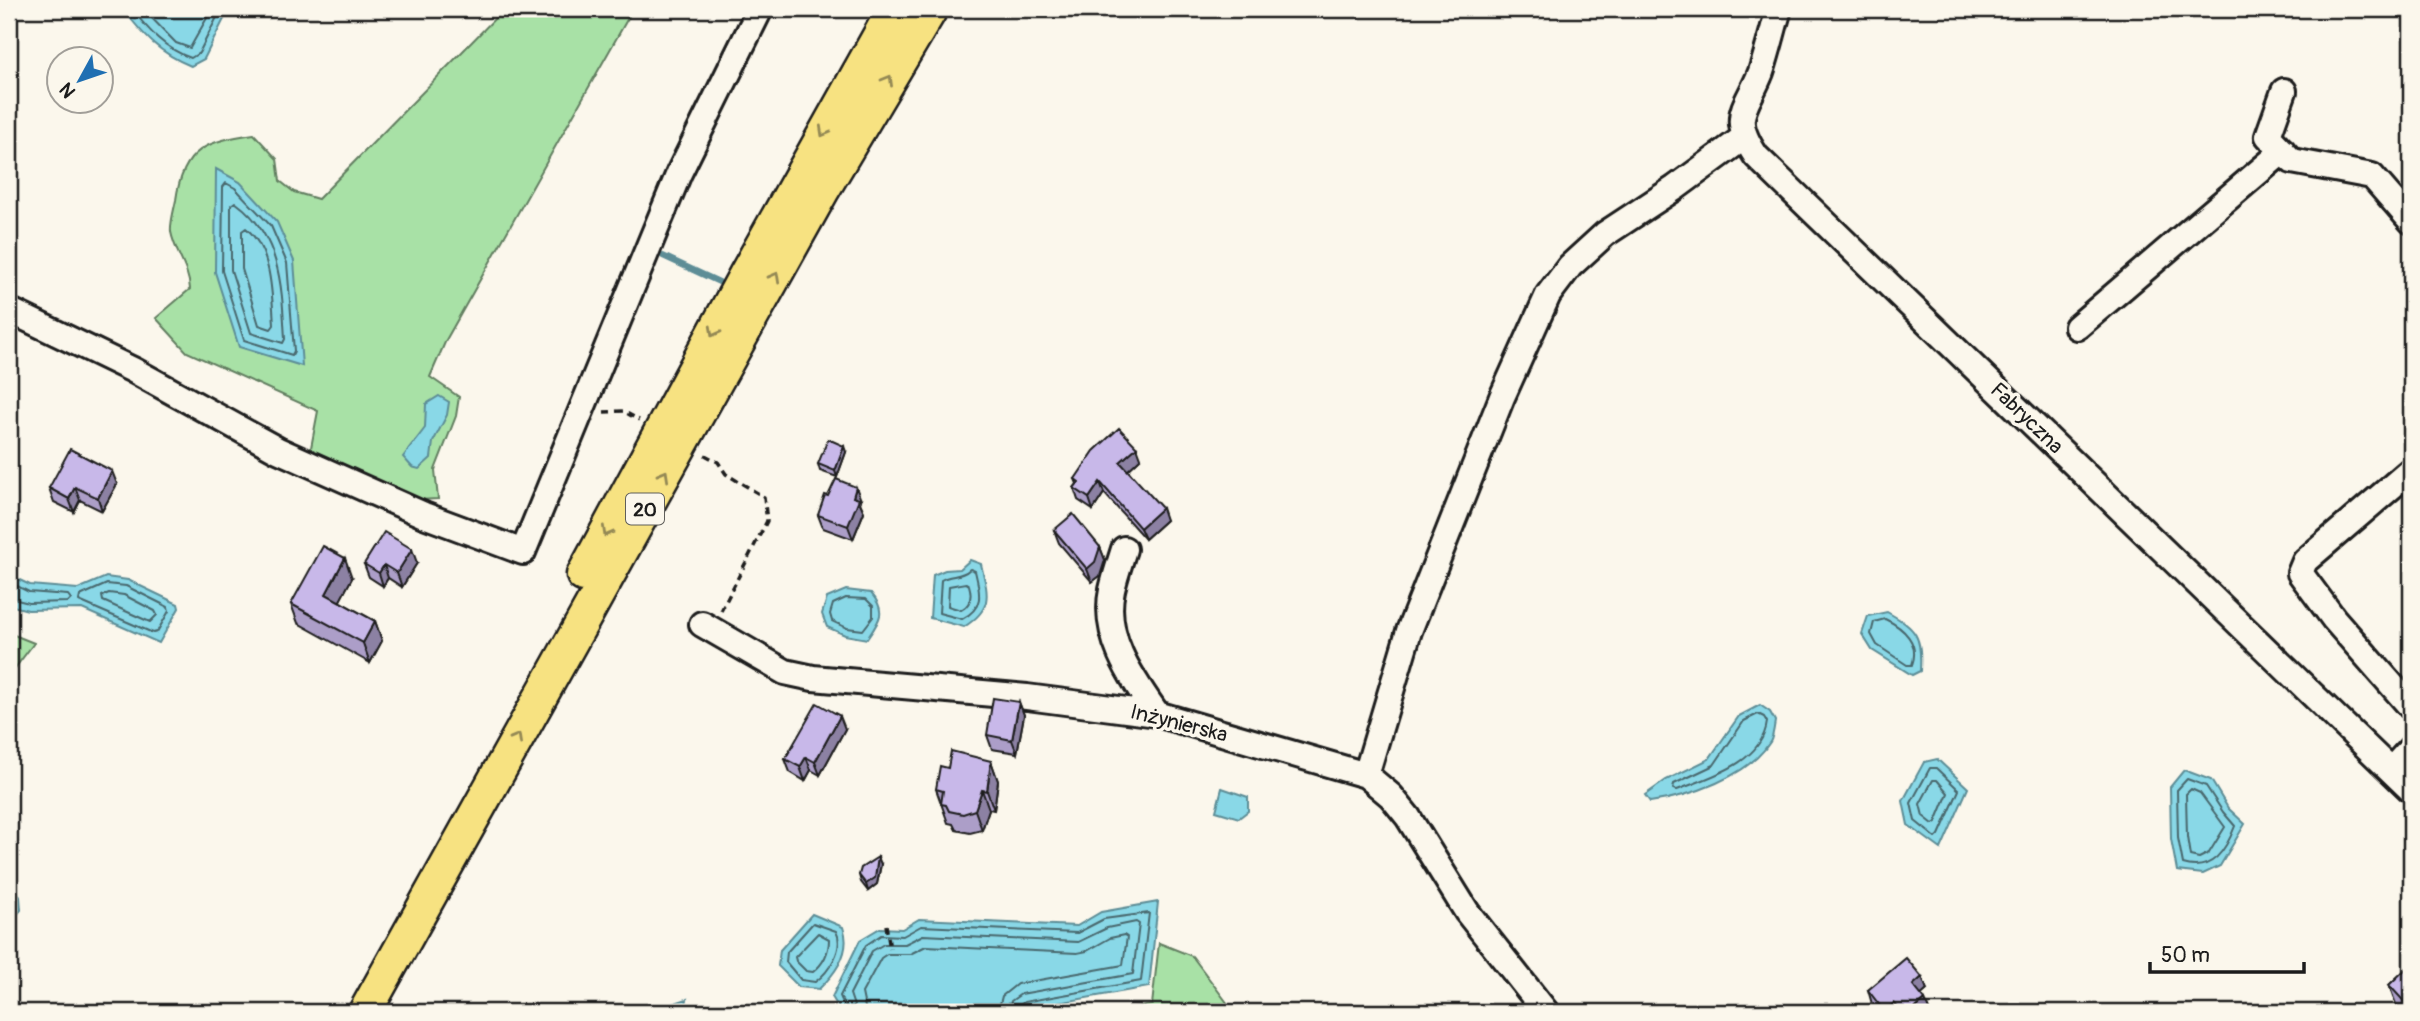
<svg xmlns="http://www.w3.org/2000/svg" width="2420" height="1021" viewBox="0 0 2420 1021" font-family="Pangolin,sans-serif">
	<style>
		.green { fill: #a8e1a6; stroke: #627e61; stroke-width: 2 }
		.water { fill: #89d8e7; stroke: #5d8d96; stroke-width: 2 }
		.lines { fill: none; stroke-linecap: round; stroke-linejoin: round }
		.shore { stroke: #48676d; stroke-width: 2 }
		.stream { stroke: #5d8d96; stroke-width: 6 }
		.minor-casing { stroke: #1c1c1c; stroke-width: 30 }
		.major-casing { stroke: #1c1c1c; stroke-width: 37 }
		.path { stroke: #1c1c1c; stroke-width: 3.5; stroke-dasharray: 7 5; stroke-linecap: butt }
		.minor { stroke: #fbf7ec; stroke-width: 24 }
		.major { stroke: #f7e281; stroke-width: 32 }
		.wall { fill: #ac9ec8; stroke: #1c1c1c; stroke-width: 2 }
		.shaded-wall { fill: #8c81a3; stroke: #1c1c1c; stroke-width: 2 }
		.building { fill: #c8b8e9; stroke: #1c1c1c; stroke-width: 2 }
		.oneway { stroke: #948954 }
		.labels { text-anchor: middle; stroke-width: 7; stroke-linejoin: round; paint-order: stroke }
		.shield { fill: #fbf7ec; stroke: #5f5e5a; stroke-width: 2 }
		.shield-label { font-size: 19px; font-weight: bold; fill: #1c1c1c }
		.street-label { font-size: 21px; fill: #1c1c1c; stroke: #fbf7ec }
	</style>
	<rect width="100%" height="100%" fill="#fbf7ec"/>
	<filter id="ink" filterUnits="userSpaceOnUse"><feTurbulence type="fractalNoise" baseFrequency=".0143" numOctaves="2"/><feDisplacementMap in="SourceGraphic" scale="14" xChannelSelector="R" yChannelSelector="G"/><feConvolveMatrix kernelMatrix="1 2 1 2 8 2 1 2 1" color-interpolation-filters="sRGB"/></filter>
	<g filter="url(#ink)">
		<!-- green -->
		<path class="green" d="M 504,9 L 633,9 L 446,340 L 430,377 L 459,397 L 456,416 L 435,470 L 438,499 L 417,500 L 310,453 L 318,411 L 187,352 L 156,318 L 190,289 C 189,268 175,253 171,232 C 170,223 174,210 176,200 C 183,148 207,141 254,134 L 277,159 L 280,181 L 294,192 L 318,199 Z
			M 9,633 L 34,643 L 9,676 Z
			M 1159,943 L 1192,956 L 1234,1012 L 1106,1012 L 1152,1005 Z"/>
		<!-- water -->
		<path class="water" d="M 123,9 L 229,9 L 204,59 L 191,66 C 159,53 144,36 123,9 Z
			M 216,169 L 240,182 L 277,222 L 294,261 L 302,366 L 239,347 L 215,272 Z
			M 439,396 L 449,402 L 447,415 L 433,442 L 431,458 L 419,469 L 412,467 L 403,457 L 425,428 L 426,404 Z
			M 970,560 L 981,564 C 988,594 994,608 964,627 L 930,618 L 933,575 L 945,570 L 960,569 Z
			M 9,575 L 30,585 L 78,589 L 106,577 L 128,580 L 178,604 L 179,608 L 159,643 L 82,609 L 28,610 L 9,605 Z
			M 846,590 L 871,593 C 887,612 880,620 867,639 L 845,635 L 827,627 L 822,614 L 827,598 Z
			M 1887,612 C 1917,629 1922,636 1920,671 L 1912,675 L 1872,650 L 1862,634 L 1868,616 Z
			M 1760,705 L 1770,712 L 1775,721 C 1774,728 1773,737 1770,742 C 1748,777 1688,797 1650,802 L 1645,795 L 1666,780 L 1709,759 L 1739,716 Z
			M 1937,759 L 1968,788 L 1941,849 L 1908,825 L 1903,801 L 1924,762 Z
			M 2184,770 L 2211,780 L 2228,808 L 2245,824 L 2220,866 L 2203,874 L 2177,871 L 2171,839 L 2170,787 Z
			M 1222,788 L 1248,797 L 1248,811 L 1239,818 L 1216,811 Z
			M 9,883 L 14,885 L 20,897 L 21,910 L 9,924 Z
			M 1158,902 L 1149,987 L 1006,1012 L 846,1012 L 840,1010 L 832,997 L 860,940 L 880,928 L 902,929 L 919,919 L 1077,926 L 1101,912 Z
			M 812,914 L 843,927 C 852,951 836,973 819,989 L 799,987 L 778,966 L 780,950 Z
			M 687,999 L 685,1012 L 648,1012 Z"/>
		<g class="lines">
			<!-- shore -->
			<path class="shore" d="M 132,9 C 148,30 165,49 191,58 L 199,53 L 221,9
				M 143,9 L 176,43 L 190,48 L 212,9
				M 226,183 L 235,188 L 271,226 L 287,263 L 294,351 L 292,355 L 244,340 L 222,271 L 223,187 Z
				M 235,202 C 281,235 282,288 285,339 L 283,343 L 251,333 L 231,270 L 231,205 Z
				M 246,228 C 272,250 272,294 274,325 L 271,329 L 259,325 L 242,269 L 242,231 Z
				M 970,569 L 975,571 C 980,592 985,607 962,619 L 939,613 L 941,580 C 951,574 961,578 970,569 Z
				M 9,582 L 29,592 L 68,595 L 71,599 L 68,602 L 29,603 L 9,598
				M 966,583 L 969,585 C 972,595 971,605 961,610 L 948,606 L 949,586 Z
				M 107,584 L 126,586 L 168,607 L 169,611 L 157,632 L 153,633 L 79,601 L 80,596 Z
				M 109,593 L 124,595 L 155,611 L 157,615 L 150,622 L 103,601 L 102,596 Z
				M 846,598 L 866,599 L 873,606 L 873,617 L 863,630 L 847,628 L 832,621 L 830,614 L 833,604 Z
				M 1885,619 C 1904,628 1920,643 1912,665 L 1907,665 L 1877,645 L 1871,634 L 1874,622 Z
				M 1758,714 L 1764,717 L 1767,722 C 1762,763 1710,777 1677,790 L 1673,789 L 1674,784 L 1714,765 L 1744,721 Z
				M 1930,768 L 1936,768 L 1959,790 L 1939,835 L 1936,838 L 1915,821 L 1911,803 Z
				M 2187,779 L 2206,786 L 2223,812 L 2235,826 C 2226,850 2212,873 2183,864 L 2178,838 L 2177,790 Z
				M 1933,780 L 1937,780 L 1948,793 L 1936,822 L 1933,824 L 1923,816 L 1920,804 Z
				M 2191,789 L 2200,793 L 2225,827 L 2209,853 L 2199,858 L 2190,856 L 2187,837 L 2186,794 Z
				M 813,923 L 836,931 C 845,948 829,972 815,982 L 801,980 L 786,962 L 787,952 Z
				M 818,933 L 829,939 C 829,952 823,964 813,972 L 806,971 L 796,961 L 795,957 Z
				M 847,1012 L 840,996 L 866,945 L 881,935 L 903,936 L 921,926 L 1077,933 L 1104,919 L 1149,913 L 1141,981 L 1024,1002 L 1019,1006 L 1018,1012
				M 856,1012 L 850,994 L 872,951 L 884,944 L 905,944 L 923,935 L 1078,942 L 1107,928 L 1136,922 L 1139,924 L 1133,974 L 1021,994 L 1011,1001 L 1009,1012
				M 866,1012 L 862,993 L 881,958 L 887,954 L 910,954 L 926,946 L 1077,953 L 1087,951 L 1110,938 L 1124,935 L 1127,937 L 1123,965 L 1017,984 L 1002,996 L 998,1012"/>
			<!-- stream -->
			<path class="stream" d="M 663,256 L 719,282"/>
			<defs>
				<path id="minor" d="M 1779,9 C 1773,29 1768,51 1761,72 C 1746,110 1729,115 1756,156 L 2411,790
					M 2284,91 L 2268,136 L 2292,161 L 2372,176 L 2411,221
					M 9,310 L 133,370 L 278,450 L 424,515 L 523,552 L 679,173 L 760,9
					M 2077,327 L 2283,151
					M 2411,470 L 2305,561 L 2300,573 L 2334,619 L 2411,707
					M 1124,549 C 1120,562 1115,576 1112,590 C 1102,637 1132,678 1157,714
					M 702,624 L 785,672 L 813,678 L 1027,697 L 1157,714 L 1366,775 L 1391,796 L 1408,817 L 1467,912 L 1546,1012
					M 2391,770 L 2411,748
					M 1366,775 L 1409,631 L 1502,397 L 1548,295 L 1570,266 L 1605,234 L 1675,188 L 1743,138"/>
				<path id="major" d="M 583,575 L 745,275 L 894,9
					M 365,1012 L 823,190 L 931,9"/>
			</defs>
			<!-- minor casing -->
			<use href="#minor" class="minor-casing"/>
			<!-- major casing -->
			<use href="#major" class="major-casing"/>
			<!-- path -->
			<path class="path" d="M 604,412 L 623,411 L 639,420
				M 705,455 L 718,462 L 726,474 L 764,497 L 767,521 L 721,611
				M 886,925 L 890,949
				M 964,1009 L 968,1012"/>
			<!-- minor -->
			<use href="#minor" class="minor"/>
			<!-- major -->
			<use href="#major" class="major"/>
		</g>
		<!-- wall -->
		<path class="wall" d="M 846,452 L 837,477 L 820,471 L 818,464 Z
			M 1141,458 L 1128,470 L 1166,520 L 1145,539 L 1104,493 L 1093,510 L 1078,500 L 1074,488 L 1077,484 L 1075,479 Z
			M 117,484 L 102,511 L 80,500 L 74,512 L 54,502 L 49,488 Z
			M 861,500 L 860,503 L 864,512 L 853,539 L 823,528 L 818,515 Z
			M 1054,530 L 1100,547 L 1105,560 L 1100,576 L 1092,582 L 1059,543 Z
			M 417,563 L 402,587 L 388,578 L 383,586 L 369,577 L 364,564 Z
			M 352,578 L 339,602 L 375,621 L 382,641 L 370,663 L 298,623 L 291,604 Z
			M 1019,702 L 1024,715 L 1017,753 L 992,749 L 987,735 Z
			M 845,729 L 820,775 L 811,770 L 805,781 L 790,772 L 785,759 Z
			M 991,761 L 998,781 L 994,810 L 989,809 L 982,830 L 970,833 L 956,830 L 953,824 L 948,823 L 936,789 L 948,768 Z
			M 881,864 L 877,884 L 868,891 L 861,882 L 859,875 Z
			M 2411,964 L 2411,1012 L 2400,1012 L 2398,1010 L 2389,985 Z
			M 1922,977 L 1927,990 L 1921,995 L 1930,1012 L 1880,1012 L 1872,1004 L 1868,990 Z"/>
		<!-- shaded-wall -->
		<path class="shaded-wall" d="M 844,446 L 846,452 L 837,477 L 835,471 Z
			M 1137,447 L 1141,458 L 1125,473 L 1120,462 Z
			M 112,471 L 117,484 L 102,511 L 98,498 Z
			M 1100,482 L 1104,493 L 1093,510 L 1089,498 Z
			M 75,487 L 80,500 L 74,512 L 69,499 Z
			M 856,487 L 861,500 L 860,503 L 864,512 L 853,539 L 848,526 L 853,497 Z
			M 1162,508 L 1166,520 L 1145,539 L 1140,528 Z
			M 1100,547 L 1105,560 L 1100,576 L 1092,582 L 1087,569 Z
			M 412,549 L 417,563 L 402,587 L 397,573 Z
			M 345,558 L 352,578 L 333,614 L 326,594 Z
			M 384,565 L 388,578 L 383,586 L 379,573 Z
			M 375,621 L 382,641 L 370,663 L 363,643 Z
			M 1019,702 L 1024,715 L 1017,753 L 1012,740 Z
			M 840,716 L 845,729 L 820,775 L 815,762 Z
			M 806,757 L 811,770 L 805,781 L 800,767 Z
			M 991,761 L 998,781 L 994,810 L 987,791 Z
			M 982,790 L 989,809 L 982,830 L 975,810 Z
			M 878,857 L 881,864 L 877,884 L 868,891 L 866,884 Z
			M 1922,977 L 1927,990 L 1918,998 L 1913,985 Z
			M 1925,1000 L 1930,1012 L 1911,1012 Z
			M 1894,1003 L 1897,1012 L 1885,1012 L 1884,1011 Z"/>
		<!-- building -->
		<path class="building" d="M 1119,428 L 1137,447 L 1120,462 L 1162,508 L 1140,528 L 1100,482 L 1089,498 L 1074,488 L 1079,482 L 1075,479 L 1094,451 Z
			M 828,439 L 844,446 L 835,471 L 818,464 Z
			M 70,449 L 112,471 L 98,498 L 75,487 L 69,499 L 49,488 Z
			M 836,479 L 856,487 L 853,497 L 859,499 L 848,526 L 818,515 L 825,495 L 828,496 Z
			M 1073,514 L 1100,547 L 1095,562 L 1087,569 L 1054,530 Z
			M 384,532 L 412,549 L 397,573 L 384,565 L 379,573 L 364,564 Z
			M 323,546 L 345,558 L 326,594 L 375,621 L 363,643 L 291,604 Z
			M 993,698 L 1019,702 L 1012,740 L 987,735 Z
			M 817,703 L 840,716 L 815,762 L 806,757 L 800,767 L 785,759 Z
			M 951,751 L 991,761 L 987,791 L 982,790 L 975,810 L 963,814 L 949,811 L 946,805 L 941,804 L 943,791 L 936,789 L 940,766 L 948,768 Z
			M 878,857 L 875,878 L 866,884 L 859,875 L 861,868 Z
			M 1906,958 L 1922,977 L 1913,985 L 1925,1000 L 1911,1012 L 1902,1012 L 1894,1003 L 1884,1011 L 1868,990 Z
			M 2411,964 L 2411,1009 L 2389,985 Z"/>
		<!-- one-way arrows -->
		<defs><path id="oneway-chevron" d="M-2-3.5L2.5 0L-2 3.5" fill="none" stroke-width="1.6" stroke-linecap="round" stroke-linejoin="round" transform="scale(1.75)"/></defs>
		<g class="oneway">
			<use href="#oneway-chevron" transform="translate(888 80) rotate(-60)"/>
			<use href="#oneway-chevron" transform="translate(824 132) rotate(119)"/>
			<use href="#oneway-chevron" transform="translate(775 277) rotate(-61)"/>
			<use href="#oneway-chevron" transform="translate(714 332) rotate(118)"/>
			<use href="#oneway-chevron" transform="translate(664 475) rotate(-61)"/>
			<use href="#oneway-chevron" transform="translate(607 532) rotate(119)"/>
			<use href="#oneway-chevron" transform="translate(517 738) rotate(-61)"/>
		</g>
	</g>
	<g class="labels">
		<!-- shield labels -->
		<rect class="shield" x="626" y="493.5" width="38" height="31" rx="5"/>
		<g class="shield-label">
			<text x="645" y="516">20</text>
		</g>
		<!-- street labels -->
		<g class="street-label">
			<text transform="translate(2027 418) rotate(44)" y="7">Fabryczna</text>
			<text transform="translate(1179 723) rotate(14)" y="7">Inżynierska</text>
		</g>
	</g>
	<!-- margin -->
	<rect width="2420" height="1021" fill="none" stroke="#fbf7ec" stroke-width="35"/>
	<rect x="18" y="18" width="2385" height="986" fill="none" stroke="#1c1c1c" stroke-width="2.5" filter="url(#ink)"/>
	<!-- north arrow -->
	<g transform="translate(80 80) rotate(230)"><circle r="33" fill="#fbf7ec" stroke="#a29f99" stroke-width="2"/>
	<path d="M0-5L12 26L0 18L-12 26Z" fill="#1f6fb2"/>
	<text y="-10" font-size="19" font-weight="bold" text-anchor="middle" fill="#1c1c1c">N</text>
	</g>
	<!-- scale -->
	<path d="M2150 962v10h154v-10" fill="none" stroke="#1c1c1c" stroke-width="3.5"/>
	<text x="2161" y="962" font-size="21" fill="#1c1c1c" stroke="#fbf7ec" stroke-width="5" paint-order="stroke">50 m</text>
</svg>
